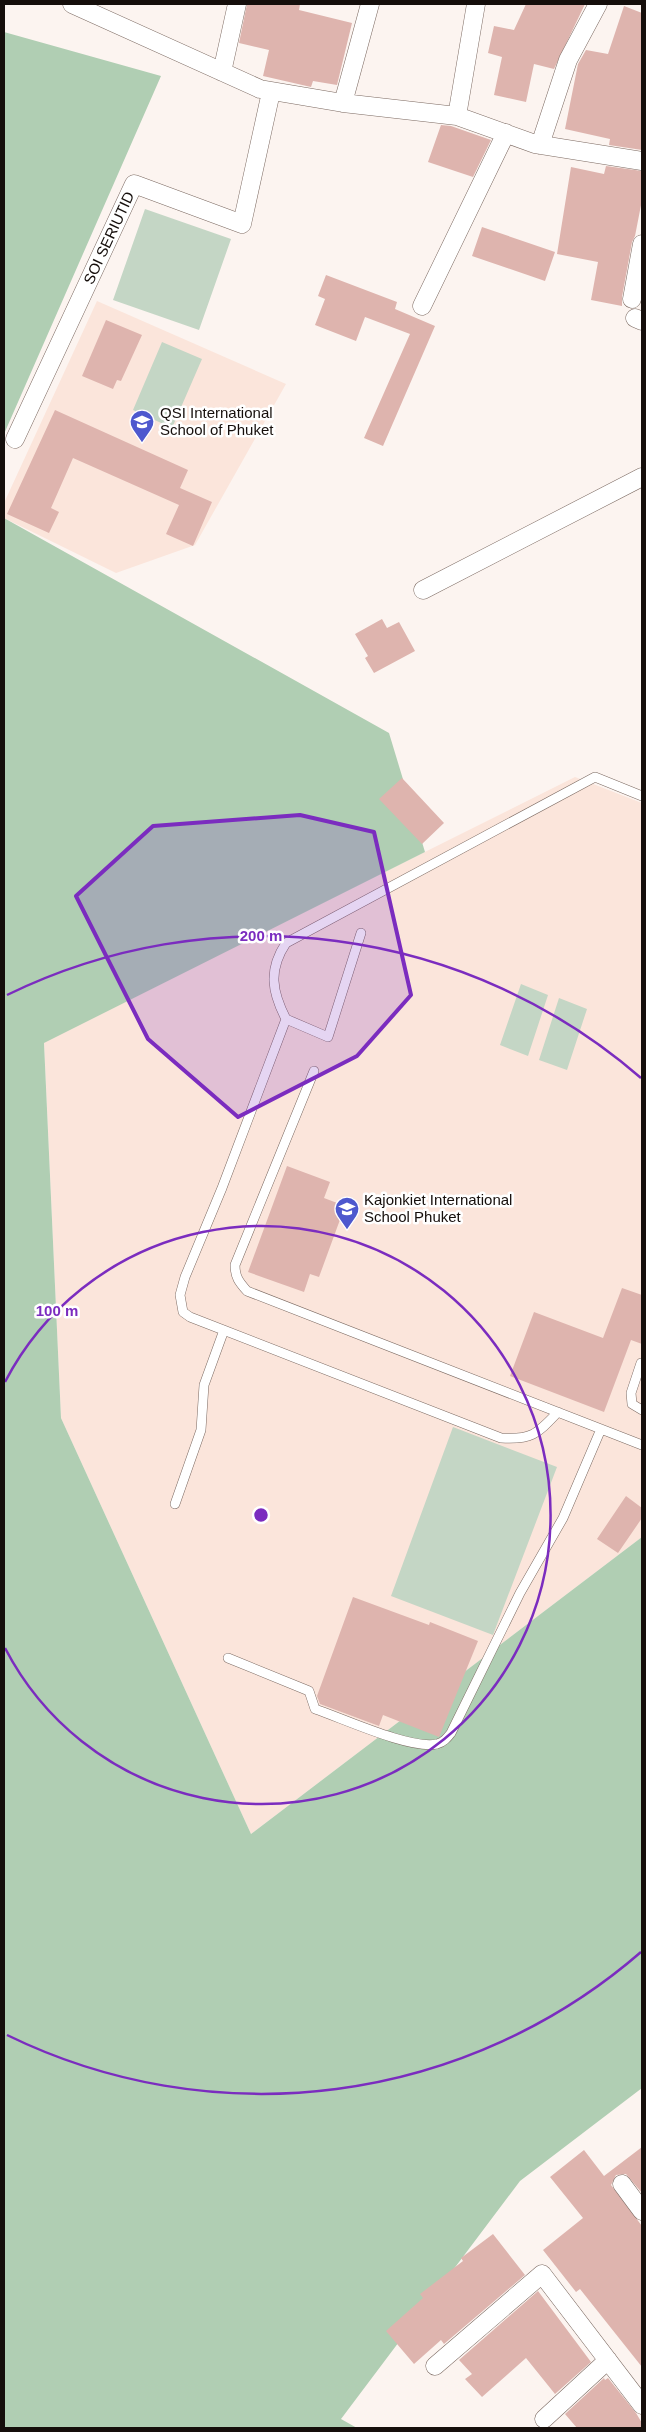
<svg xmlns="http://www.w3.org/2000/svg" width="646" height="2432" viewBox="0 0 646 2432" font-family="Arial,sans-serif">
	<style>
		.built { fill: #fbe5db }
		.green { fill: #c4d6c5 }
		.forest { fill: #b0ceb3 }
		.building { fill: #deb4ae }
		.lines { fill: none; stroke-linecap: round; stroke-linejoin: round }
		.service-casing { stroke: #7c6a62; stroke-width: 10 }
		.minor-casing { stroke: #7c6a62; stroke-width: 19 }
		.service { stroke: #fff; stroke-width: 9 }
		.minor { stroke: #fff; stroke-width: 18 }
		.marked { fill: #7b2cbf; fill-opacity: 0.2; stroke: #7b2cbf; stroke-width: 4; stroke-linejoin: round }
		.ring { fill: none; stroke: #7b2cbf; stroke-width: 2.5 }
		.labels { text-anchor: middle; stroke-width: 5; stroke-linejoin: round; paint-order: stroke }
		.street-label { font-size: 15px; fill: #150e0b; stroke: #fff }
		.poi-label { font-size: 15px; fill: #150e0b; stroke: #fff; text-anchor: start }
		.centre { fill: #7b2cbf; stroke: #fff; stroke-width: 2.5 }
		.ring-label { font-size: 15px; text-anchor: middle; font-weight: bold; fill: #7b2cbf; stroke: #fff; stroke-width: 5; stroke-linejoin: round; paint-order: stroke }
	</style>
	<rect width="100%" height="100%" fill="#fcf4f0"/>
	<!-- built -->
	<path class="built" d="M 97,301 L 286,384 L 195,545 L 116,573 L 4,518 L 4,503 Z
		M 575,777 L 642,803 L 642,1537 L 251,1834 L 61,1418 L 44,1042 Z"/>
	<!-- green -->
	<path class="green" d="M 145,209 L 231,239 L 199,330 L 113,300 Z
		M 162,342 L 202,359 L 172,428 L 133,410 Z
		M 521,984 L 548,995 L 528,1056 L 500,1045 Z
		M 559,998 L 587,1009 L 567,1070 L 539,1060 Z
		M 453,1427 L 557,1467 L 493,1635 L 391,1596 Z"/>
	<!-- forest -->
	<path class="forest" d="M 4,32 L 161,76 L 4,434 Z
		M 4,518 L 389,733 L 425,852 L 44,1043 L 61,1418 L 251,1834 L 642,1537 L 642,2088 L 520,2181 L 341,2419 L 357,2428 L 4,2428 Z"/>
	<!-- building -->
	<path class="building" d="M 247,4 L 300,4 L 299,10 L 352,23 L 337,85 L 313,81 L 311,87 L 263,76 L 269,50 L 239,43 Z
		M 526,4 L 585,4 L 554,69 L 534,64 L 526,102 L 494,95 L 502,57 L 488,53 L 494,26 L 514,30 Z
		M 624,6 L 642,13 L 642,150 L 609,145 L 610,139 L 565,129 L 578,64 L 586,50 L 608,54 Z
		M 441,125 L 451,126 L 491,140 L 473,177 L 428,162 Z
		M 606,166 L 642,171 L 642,200 L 635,236 L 632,242 L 622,297 L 622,306 L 591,300 L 598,262 L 557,254 L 571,167 L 604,174 Z
		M 482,227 L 555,252 L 545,281 L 472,256 Z
		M 326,275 L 397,302 L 395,309 L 435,326 L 383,446 L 364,438 L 410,334 L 365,317 L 356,341 L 315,325 L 325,299 L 318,296 Z
		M 106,320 L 142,335 L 121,381 L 117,380 L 113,389 L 82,376 Z
		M 55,410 L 188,470 L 180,488 L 212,502 L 193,546 L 166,534 L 179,505 L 73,458 L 51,508 L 59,512 L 49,533 L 7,514 Z
		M 382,619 L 387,628 L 399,622 L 415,651 L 374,673 L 365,658 L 368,656 L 355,634 Z
		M 402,778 L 444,823 L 422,844 L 379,799 Z
		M 287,1166 L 330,1182 L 324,1198 L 345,1206 L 319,1277 L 310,1274 L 304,1292 L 248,1272 Z
		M 622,1288 L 642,1295 L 642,1344 L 631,1340 L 604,1412 L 510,1376 L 534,1312 L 603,1338 Z
		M 626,1496 L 642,1508 L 642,1518 L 618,1553 L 597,1539 Z
		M 353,1597 L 429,1625 L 430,1622 L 478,1641 L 439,1737 L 383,1715 L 379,1726 L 320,1704 L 317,1696 Z
		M 642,2147 L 642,2193 L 626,2174 L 616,2175 L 611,2185 L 642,2226 L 642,2367 L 580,2289 L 576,2292 L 543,2250 L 583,2218 L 550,2177 L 584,2150 L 604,2176 Z
		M 493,2234 L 525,2275 L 444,2344 L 441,2340 L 414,2364 L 386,2331 L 423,2298 L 420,2294 L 463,2261 L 461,2258 Z
		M 538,2291 L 591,2362 L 555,2394 L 526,2358 L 482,2397 L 465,2379 L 472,2374 L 459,2360 Z
		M 604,2378 L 605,2380 L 608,2378 L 636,2413 L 642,2423 L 642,2428 L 577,2428 L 565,2414 Z"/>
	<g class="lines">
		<defs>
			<path id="service" d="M 286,1019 L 328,1037 L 361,933
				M 314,1071 L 235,1265 C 235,1277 239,1282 247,1291 L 642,1445
				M 641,1363 L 631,1393 L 632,1404 L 642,1410
				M 558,1412 C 537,1434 532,1440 501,1438 L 190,1317 L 183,1312 L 180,1295 L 185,1277 L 222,1188 L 286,1019 C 272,992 268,970 286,943 L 595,777 L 642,796
				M 175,1504 L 201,1430 L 204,1385 L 224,1330
				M 228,1658 L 309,1691 L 315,1709 C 342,1718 411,1750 437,1744 C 444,1742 447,1738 451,1733 L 520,1593 L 563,1518 L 601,1429"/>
			<path id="minor" d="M 72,4 L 260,89 L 343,103 L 457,116 L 535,144 L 642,161
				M 222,72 L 237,4
				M 343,103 L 370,4
				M 457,116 L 476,4
				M 540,145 L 568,60 L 598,4
				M 632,299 L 642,244
				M 422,306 L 506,133
				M 635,318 L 642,321
				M 15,439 L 134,184 L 242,224 L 271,92
				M 423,590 L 642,477
				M 622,2184 L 642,2211
				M 435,2366 L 542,2274 L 642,2405
				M 544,2419 L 608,2360"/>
		</defs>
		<!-- service casing -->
		<use href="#service" class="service-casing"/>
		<!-- minor casing -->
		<use href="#minor" class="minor-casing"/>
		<!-- service -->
		<use href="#service" class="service"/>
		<!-- minor -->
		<use href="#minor" class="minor"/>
	</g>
	<!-- marked area -->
	<path class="marked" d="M 300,815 L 374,832 L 411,995 L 357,1056 L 238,1117 L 148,1039 L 76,896 L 153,826 Z"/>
	<!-- distance rings -->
	<g class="ring">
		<path d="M5 1382A289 289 0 1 1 5 1648"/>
		<path d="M641 1952A579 579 0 0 1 7 2035M7 995A579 579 0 0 1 641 1078"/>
	</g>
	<!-- icons -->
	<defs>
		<symbol id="school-pin" viewBox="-11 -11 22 30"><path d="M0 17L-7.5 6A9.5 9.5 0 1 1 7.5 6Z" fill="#4e58ce" stroke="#fff"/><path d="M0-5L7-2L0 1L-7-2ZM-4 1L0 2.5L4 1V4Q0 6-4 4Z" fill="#fff"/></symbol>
	</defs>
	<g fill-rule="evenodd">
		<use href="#school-pin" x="128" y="408" width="28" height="38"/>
		<use href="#school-pin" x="333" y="1195" width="28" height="38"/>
	</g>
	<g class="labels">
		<!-- street labels -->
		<g class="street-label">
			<text transform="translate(109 238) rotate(-65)" y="5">SOI SERIUTID</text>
		</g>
		<!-- poi labels -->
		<g class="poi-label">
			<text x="160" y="418">QSI International<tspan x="160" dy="17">School of Phuket</tspan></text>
			<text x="364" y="1205">Kajonkiet International<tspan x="364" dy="17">School Phuket</tspan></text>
		</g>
	</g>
	<circle cx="261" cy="1515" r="8" class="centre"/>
	<g class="ring-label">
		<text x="261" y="941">200 m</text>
		<text x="57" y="1316">100 m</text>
	</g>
	<!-- border -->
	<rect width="646" height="2432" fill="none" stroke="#150e0b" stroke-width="10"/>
</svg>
